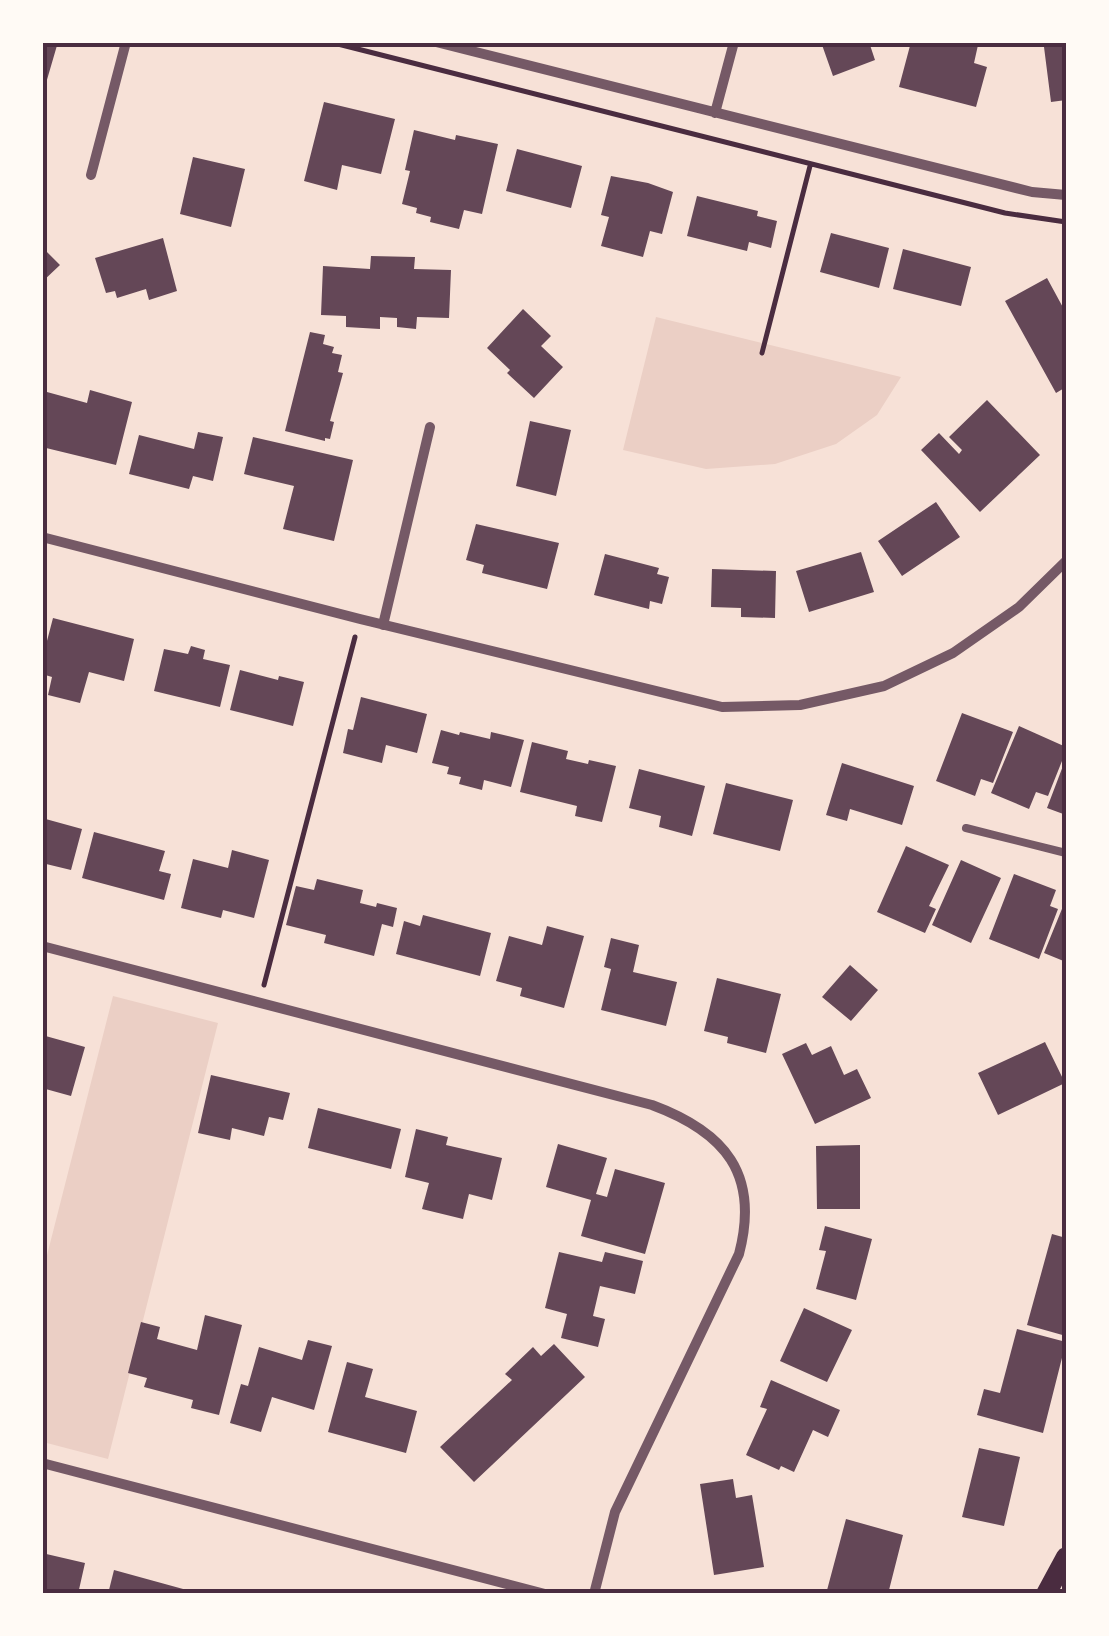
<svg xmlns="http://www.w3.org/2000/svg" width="1109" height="1636" viewBox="0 0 1109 1636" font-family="Signika,sans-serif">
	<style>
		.green { fill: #ebcfc5 }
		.building { fill: #644757 }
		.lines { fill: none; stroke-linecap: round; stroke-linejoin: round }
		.path { stroke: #4a2c40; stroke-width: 5 }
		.service { stroke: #755966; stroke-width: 8 }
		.minor { stroke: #755966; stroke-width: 10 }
		.secondary { stroke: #4a2c40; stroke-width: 20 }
		.neatline { fill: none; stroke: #4a2c40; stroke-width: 4 }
	</style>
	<rect width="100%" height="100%" fill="#f7e1d7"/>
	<!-- green -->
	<path class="green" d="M 656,317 L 901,377 L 877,415 L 836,444 L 775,464 L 706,469 L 623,450 Z
		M 113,996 L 218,1023 L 108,1459 L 43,1442 L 43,1271 Z"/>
	<!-- building -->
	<path class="building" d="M 42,42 L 58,42 L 44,90 L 42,90 Z
		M 821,42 L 869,42 L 875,60 L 833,76 Z
		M 911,42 L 969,42 L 978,45 L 974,63 L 987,67 L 976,107 L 899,87 Z
		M 1066,44 L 1066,100 L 1051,102 L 1044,47 Z
		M 324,102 L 395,119 L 381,174 L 342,165 L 337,190 L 304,181 Z
		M 414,130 L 455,140 L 456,135 L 498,144 L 482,214 L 464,210 L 459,229 L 430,222 L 431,217 L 416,213 L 417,208 L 402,204 L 410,171 L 405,170 Z
		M 517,149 L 582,166 L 571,208 L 506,191 Z
		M 193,157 L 245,169 L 231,227 L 180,214 Z
		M 611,176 L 648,183 L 673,192 L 662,234 L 650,231 L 643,257 L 601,246 L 609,217 L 601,215 Z
		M 697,196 L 758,211 L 757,216 L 777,221 L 771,248 L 749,242 L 747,251 L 687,236 Z
		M 831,233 L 889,248 L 879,288 L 820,272 Z
		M 163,238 L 177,291 L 149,300 L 146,289 L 117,298 L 115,291 L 106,293 L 95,258 Z
		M 42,247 L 60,265 L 42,282 Z
		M 903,249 L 971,267 L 961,306 L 893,289 Z
		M 371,256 L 415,257 L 414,269 L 451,270 L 449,318 L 417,317 L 416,329 L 397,327 L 397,318 L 380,317 L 380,329 L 346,327 L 346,316 L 321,315 L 323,266 L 370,269 Z
		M 1047,278 L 1066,313 L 1066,387 L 1056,393 L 1005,301 Z
		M 523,309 L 551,336 L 541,346 L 563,367 L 534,398 L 507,373 L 510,370 L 487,348 Z
		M 310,332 L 325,335 L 323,344 L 334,347 L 332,353 L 342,355 L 338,372 L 343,373 L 330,421 L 334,422 L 330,439 L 325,438 L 325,441 L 285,431 Z
		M 90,390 L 132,402 L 116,465 L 42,447 L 42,410 L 47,392 L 87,403 Z
		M 987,400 L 1040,455 L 980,512 L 921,450 L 939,433 L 959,454 L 962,450 L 949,437 Z
		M 530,421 L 571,430 L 556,496 L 516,486 Z
		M 198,432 L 223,437 L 213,481 L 193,476 L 189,489 L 129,474 L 139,435 L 194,449 Z
		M 253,437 L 353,460 L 334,541 L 283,529 L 294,486 L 244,474 Z
		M 936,502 L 960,537 L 902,576 L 878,541 Z
		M 476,524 L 559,543 L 547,589 L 482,573 L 484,565 L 466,560 Z
		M 861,552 L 874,592 L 809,612 L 796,571 Z
		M 605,554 L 659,568 L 657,574 L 669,577 L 662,604 L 650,601 L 649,609 L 594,595 Z
		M 712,569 L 776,571 L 775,618 L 741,617 L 741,608 L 711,607 Z
		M 53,618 L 134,639 L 124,681 L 89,672 L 80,703 L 48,695 L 52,677 L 42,674 L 42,660 Z
		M 191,646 L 205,650 L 203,659 L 230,665 L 220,707 L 154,691 L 164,649 L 188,654 Z
		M 240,670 L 278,680 L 279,676 L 304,682 L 293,726 L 230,710 Z
		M 361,697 L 427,714 L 417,753 L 386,745 L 382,763 L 343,753 L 348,729 L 353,730 Z
		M 962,713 L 1013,732 L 993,783 L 981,779 L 975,796 L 936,781 Z
		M 1019,726 L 1066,747 L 1066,751 L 1048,796 L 1036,792 L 1029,809 L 991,793 Z
		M 441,730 L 459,735 L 460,732 L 490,739 L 491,732 L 524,740 L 511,787 L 484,780 L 482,790 L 459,784 L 461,777 L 447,774 L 449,767 L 432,763 Z
		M 532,742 L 568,751 L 566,759 L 588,764 L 589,760 L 616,766 L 602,822 L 575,816 L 577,806 L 520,792 Z
		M 1066,758 L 1066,815 L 1047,808 Z
		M 842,763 L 914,786 L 902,825 L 850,809 L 847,821 L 826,815 Z
		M 639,769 L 705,786 L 692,836 L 659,827 L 661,816 L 629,808 Z
		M 726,783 L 793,800 L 780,851 L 713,834 Z
		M 42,818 L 82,829 L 71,870 L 42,863 Z
		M 94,832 L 165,851 L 159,871 L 171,874 L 164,900 L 82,878 Z
		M 906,846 L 949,865 L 929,906 L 936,909 L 925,933 L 877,912 Z
		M 232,850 L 269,860 L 254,918 L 223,910 L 221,918 L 181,908 L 193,859 L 228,868 Z
		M 961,860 L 1001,878 L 971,943 L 932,925 Z
		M 1014,874 L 1056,890 L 1050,906 L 1058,909 L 1039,959 L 989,939 Z
		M 317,879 L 363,890 L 360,903 L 376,907 L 377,903 L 397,908 L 393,927 L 382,924 L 374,956 L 324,943 L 326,935 L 286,925 L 296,886 L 314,890 Z
		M 1066,899 L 1066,962 L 1044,953 Z
		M 423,915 L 491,933 L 480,976 L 396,954 L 404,921 L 420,926 Z
		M 547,926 L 584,936 L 564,1008 L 520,996 L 522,988 L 496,981 L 509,936 L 542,945 Z
		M 611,938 L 639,945 L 633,972 L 677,982 L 666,1026 L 601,1010 L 611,969 L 604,967 Z
		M 850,965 L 878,990 L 851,1021 L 822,997 Z
		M 717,978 L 781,994 L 766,1053 L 727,1043 L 728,1037 L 704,1031 Z
		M 42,1035 L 85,1047 L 71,1096 L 42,1088 Z
		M 1045,1042 L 1065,1083 L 998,1115 L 978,1073 Z
		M 806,1043 L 812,1055 L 831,1046 L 844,1075 L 857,1069 L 871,1098 L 815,1124 L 782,1054 Z
		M 211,1075 L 290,1093 L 283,1120 L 269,1117 L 264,1136 L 232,1128 L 230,1140 L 198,1133 Z
		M 318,1108 L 401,1129 L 391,1169 L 308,1148 Z
		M 416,1129 L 448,1137 L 446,1145 L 502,1158 L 492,1200 L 469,1194 L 463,1219 L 422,1209 L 429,1183 L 405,1177 Z
		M 558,1144 L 607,1158 L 596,1194 L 607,1197 L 615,1169 L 665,1183 L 645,1254 L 581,1236 L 591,1200 L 546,1187 Z
		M 860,1145 L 860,1209 L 817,1209 L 816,1146 Z
		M 825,1226 L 872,1239 L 856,1300 L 816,1289 L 826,1251 L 819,1250 Z
		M 1052,1234 L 1066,1238 L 1066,1336 L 1027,1325 Z
		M 559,1252 L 602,1262 L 605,1252 L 643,1261 L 635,1294 L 600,1286 L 593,1316 L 605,1319 L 598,1347 L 561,1338 L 567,1314 L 545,1308 Z
		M 804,1308 L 852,1330 L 827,1382 L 780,1361 Z
		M 205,1315 L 242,1325 L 219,1415 L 191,1408 L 193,1400 L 144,1387 L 147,1378 L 128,1373 L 141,1322 L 160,1327 L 157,1339 L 197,1350 Z
		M 1017,1329 L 1066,1342 L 1043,1433 L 977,1415 L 984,1389 L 1000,1393 Z
		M 308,1340 L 332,1346 L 314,1410 L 272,1397 L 261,1432 L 230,1423 L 241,1384 L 248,1386 L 259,1347 L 302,1360 Z
		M 554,1344 L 585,1377 L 474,1482 L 440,1447 L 512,1380 L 505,1374 L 533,1347 L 541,1356 Z
		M 347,1362 L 373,1369 L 365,1397 L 417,1411 L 406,1453 L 328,1432 Z
		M 771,1380 L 840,1410 L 828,1437 L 813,1430 L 794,1472 L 781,1466 L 779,1470 L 746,1455 L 767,1409 L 760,1407 Z
		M 979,1448 L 1020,1457 L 1004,1526 L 962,1517 Z
		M 733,1479 L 736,1498 L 752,1495 L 764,1567 L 714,1575 L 700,1484 Z
		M 846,1519 L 903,1535 L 888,1594 L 826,1594 Z
		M 42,1553 L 85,1563 L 78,1594 L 42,1594 Z
		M 114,1570 L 194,1592 L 194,1594 L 108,1594 Z"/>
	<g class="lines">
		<!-- path -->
		<path class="path" d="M 330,42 L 1005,213 L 1066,222
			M 762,353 L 810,166
			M 264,985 L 355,637"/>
		<!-- service -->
		<path class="service" d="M 966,828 L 1066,853"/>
		<!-- minor -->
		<path class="minor" d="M 436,42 L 1032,192 L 1066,195
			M 715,113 L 734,42
			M 91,175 L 126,42
			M 42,537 L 360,619 L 722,707 L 800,705 L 884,686 L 953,653 L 1019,607 L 1066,561
			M 383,625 L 430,427
			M 42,946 L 652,1105 C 725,1132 760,1174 739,1254 L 615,1512 L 594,1594
			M 42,1463 L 545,1594"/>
		<!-- secondary -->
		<path class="secondary" d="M 1046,1594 L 1066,1557"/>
	</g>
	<!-- border -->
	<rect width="1109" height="1636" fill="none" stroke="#fffaf5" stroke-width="90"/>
	<rect x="45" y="45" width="1019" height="1546" class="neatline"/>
</svg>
